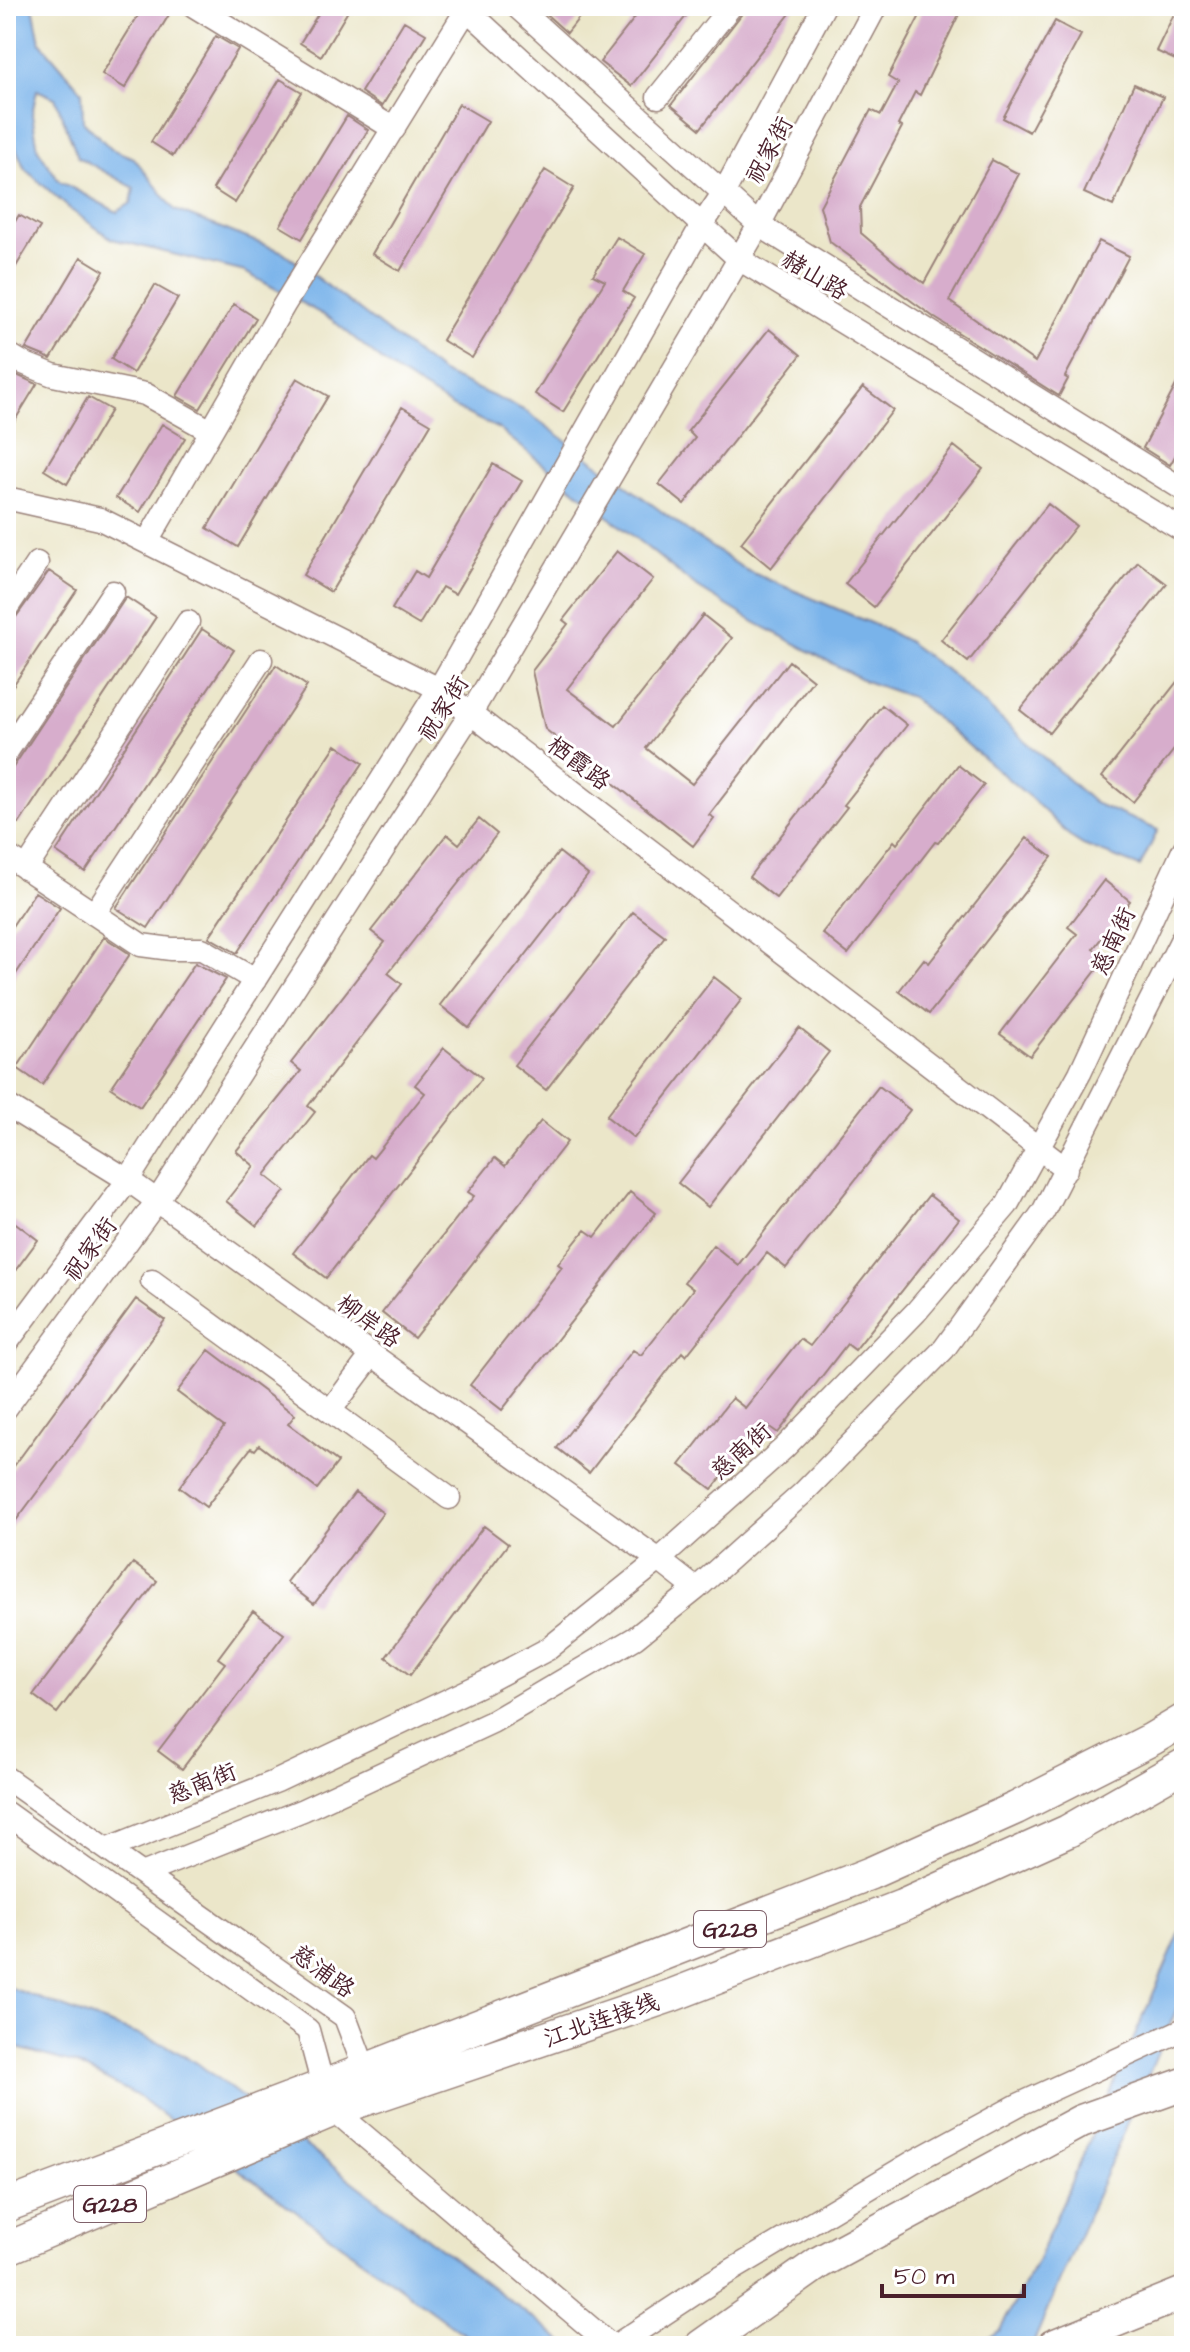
<svg xmlns="http://www.w3.org/2000/svg" width="1190" height="2352" viewBox="0 0 1190 2352" font-family="'Architects Daughter','LXGW WenKai TC',sans-serif">
	<style>
		.water { fill: #79b3ea; stroke: #62698a; stroke-width: 2; fill-rule: evenodd }
		.building { fill: #d7adcc }
		.lines { fill: none; stroke-linecap: round; stroke-linejoin: round }
		.minor-casing { stroke: #9a827a; stroke-width: 25 }
		.highway-casing { stroke: #9a827a; stroke-width: 35 }
		.minor { stroke: #fff; stroke-width: 22 }
		.highway { stroke: #fff; stroke-width: 32 }
		.labels { text-anchor: middle; stroke-width: 6; stroke-linejoin: round; paint-order: stroke }
		.shield { fill: #fff; stroke: #80626b; stroke-width: 2 }
		.shield-label { font-size: 22px; font-weight: bold; fill: #4a1f2b }
		.street-label { font-size: 24px; fill: #4a1f2b; stroke: #fff }
	</style>
	<rect width="100%" height="100%" fill="#fff"/>
	<filter id="ink" filterUnits="userSpaceOnUse"><feTurbulence type="fractalNoise" baseFrequency=".0125" numOctaves="2"/><feDisplacementMap in="SourceGraphic" scale="16" xChannelSelector="R" yChannelSelector="G"/><feConvolveMatrix kernelMatrix="1 2 1 2 8 2 1 2 1" color-interpolation-filters="sRGB"/></filter>
	<filter id="wash" filterUnits="userSpaceOnUse"><feTurbulence type="fractalNoise" baseFrequency=".006" numOctaves="4" result="noise"/><feDisplacementMap in="SourceGraphic" scale="32" xChannelSelector="R" yChannelSelector="G"/><feGaussianBlur stdDeviation="1.8" result="paint"/><feColorMatrix in="noise" values="0 0 0 0 0 0 0 0 0 0 0 0 0 0 0 0 0 1.4 0 .05"/><feComposite in="paint" operator="in"/></filter>
	<g filter="url(#wash)">
		<rect width="100%" height="100%" fill="#ebe6c9"/>
		<!-- water -->
		<path class="water" d="M 6,6 L 33,6 L 40,42 L 82,91 L 83,121 L 111,149 L 134,158 L 175,210 L 283,252 L 442,373 L 526,411 L 692,534 L 746,570 L 882,628 L 907,641 L 950,673 L 1094,803 L 1158,830 L 1140,867 L 1083,845 L 1072,838 L 1032,799 L 911,697 L 865,681 L 749,619 L 694,585 L 499,429 L 453,407 L 391,368 L 331,319 L 245,272 L 112,239 L 71,210 L 25,169 L 8,130 L 6,74 L 15,43 L 6,21 ZM 37,90 L 55,98 L 78,157 L 134,188 L 131,203 L 117,212 L 59,181 L 38,149 L 32,114 Z
			M 1184,1923 L 1184,1992 L 1032,2346 L 964,2346 L 975,2345 L 1000,2330 L 1037,2261 Z
			M 11,1988 L 166,2045 L 201,2066 L 569,2346 L 480,2346 L 136,2095 L 76,2064 L 6,2045 L 6,1989 Z"/>
		<g id="blocks">
			<!-- building -->
			<path class="building" d="M 144,6 L 159,6 L 170,13 L 125,88 L 102,74 Z
				M 323,6 L 351,6 L 321,56 L 300,43 Z
				M 537,6 L 588,6 L 567,33 Z
				M 644,6 L 694,6 L 631,86 L 600,62 Z
				M 748,6 L 796,6 L 700,129 L 671,105 Z
				M 925,6 L 963,6 L 920,95 L 915,92 L 898,125 L 902,127 L 860,207 L 861,233 L 896,263 L 924,283 L 992,160 L 1019,174 L 949,301 L 1035,362 L 1099,241 L 1129,256 L 1065,377 L 1068,379 L 1059,396 L 935,318 L 830,242 L 820,206 L 871,110 L 881,115 L 898,83 L 888,77 Z
				M 1178,6 L 1184,6 L 1184,64 L 1156,51 Z
				M 404,21 L 426,34 L 382,106 L 361,92 Z
				M 1055,21 L 1081,35 L 1029,132 L 1003,118 Z
				M 216,36 L 238,49 L 173,156 L 151,142 Z
				M 280,79 L 302,92 L 235,203 L 213,189 Z
				M 1134,84 L 1163,97 L 1113,206 L 1084,193 Z
				M 459,104 L 488,121 L 400,271 L 372,254 Z
				M 347,116 L 368,130 L 302,239 L 280,226 Z
				M 545,170 L 574,188 L 472,358 L 442,340 Z
				M 19,215 L 40,227 L 6,283 L 6,236 Z
				M 617,237 L 645,254 L 623,291 L 634,298 L 563,412 L 535,394 L 605,281 L 593,275 Z
				M 81,257 L 104,271 L 51,359 L 29,350 L 26,349 Z
				M 155,285 L 178,298 L 133,373 L 111,359 Z
				M 234,304 L 256,318 L 200,409 L 177,396 Z
				M 769,329 L 801,355 L 684,504 L 659,484 L 695,438 L 688,431 Z
				M 1184,370 L 1184,440 L 1170,465 L 1143,448 Z
				M 12,373 L 37,384 L 6,435 L 6,383 Z
				M 297,378 L 328,396 L 238,547 L 207,528 Z
				M 863,387 L 893,410 L 771,568 L 741,543 Z
				M 88,397 L 111,410 L 67,484 L 44,470 Z
				M 402,407 L 431,424 L 331,592 L 303,575 Z
				M 162,424 L 185,438 L 140,512 L 116,498 Z
				M 954,446 L 983,469 L 874,607 L 845,584 Z
				M 493,464 L 522,481 L 455,594 L 442,587 L 419,625 L 392,609 L 415,571 L 426,578 Z
				M 1048,504 L 1076,526 L 968,662 L 941,640 Z
				M 617,551 L 653,579 L 567,689 L 616,726 L 703,615 L 732,638 L 646,748 L 692,784 L 789,661 L 813,680 L 709,815 L 714,818 L 693,846 L 545,729 L 532,671 L 568,624 L 563,620 Z
				M 1138,562 L 1167,584 L 1049,733 L 1020,710 Z
				M 49,571 L 77,590 L 6,696 L 6,631 Z
				M 126,597 L 156,617 L 19,824 L 6,816 L 6,778 Z
				M 202,629 L 234,650 L 85,872 L 56,852 Z
				M 276,665 L 307,686 L 148,928 L 116,908 Z
				M 1184,673 L 1184,737 L 1133,802 L 1102,777 Z
				M 882,705 L 907,725 L 844,805 L 847,807 L 776,898 L 749,877 Z
				M 336,745 L 363,763 L 237,953 L 209,937 Z
				M 958,765 L 984,785 L 938,843 L 935,842 L 848,954 L 822,933 L 894,841 L 897,844 Z
				M 479,819 L 497,834 L 388,973 L 402,984 L 308,1106 L 315,1112 L 265,1175 L 285,1191 L 257,1226 L 226,1201 L 254,1166 L 236,1151 L 301,1071 L 291,1063 L 385,942 L 371,931 L 447,834 L 459,844 Z
				M 1027,838 L 1052,857 L 929,1014 L 899,991 L 924,959 L 929,963 Z
				M 559,852 L 588,875 L 469,1028 L 440,1005 Z
				M 1104,880 L 1130,901 L 1093,949 L 1106,958 L 1030,1056 L 1000,1034 L 1077,934 L 1068,927 Z
				M 35,892 L 60,908 L 6,989 L 6,935 Z
				M 633,912 L 665,936 L 546,1090 L 514,1065 Z
				M 104,937 L 130,954 L 42,1085 L 17,1068 Z
				M 195,963 L 226,979 L 140,1107 L 111,1088 Z
				M 714,977 L 742,999 L 634,1138 L 606,1116 Z
				M 799,1028 L 829,1052 L 708,1207 L 678,1183 Z
				M 444,1048 L 482,1078 L 326,1278 L 293,1253 L 369,1155 L 373,1158 L 425,1093 L 415,1085 Z
				M 879,1086 L 910,1110 L 786,1268 L 767,1253 L 686,1356 L 682,1352 L 589,1473 L 557,1448 L 633,1350 L 641,1355 L 693,1289 L 684,1282 L 713,1245 L 738,1265 Z
				M 541,1121 L 567,1142 L 414,1338 L 382,1313 L 474,1196 L 468,1192 L 495,1158 L 505,1166 Z
				M 630,1192 L 656,1213 L 502,1410 L 470,1385 L 562,1267 L 558,1264 L 585,1230 L 595,1237 Z
				M 929,1195 L 959,1219 L 855,1350 L 847,1344 L 778,1433 L 764,1423 L 712,1489 L 680,1465 L 732,1398 L 745,1408 L 800,1339 L 810,1346 Z
				M 13,1221 L 38,1240 L 6,1283 L 6,1230 Z
				M 136,1299 L 165,1320 L 6,1534 L 6,1477 Z
				M 209,1350 L 295,1415 L 288,1424 L 338,1462 L 317,1489 L 259,1445 L 255,1450 L 251,1448 L 206,1507 L 179,1487 L 224,1427 L 177,1392 Z
				M 355,1492 L 383,1513 L 314,1604 L 286,1582 Z
				M 484,1526 L 508,1544 L 410,1675 L 386,1657 Z
				M 133,1563 L 157,1581 L 57,1713 L 33,1695 Z
				M 253,1611 L 284,1634 L 182,1769 L 158,1751 L 225,1663 L 218,1658 Z"/>
		</g>
	</g>
	<g filter="url(#ink)">
		<use href="#blocks" fill-opacity="0" stroke="#9a827a" stroke-width="2"/>
		<g class="lines">
			<defs>
				<path id="minor" d="M 194,6 L 394,129
					M 463,6 L 739,259 L 1184,531
					M 516,6 L 759,225 L 1184,490
					M 658,97 L 731,6
					M 6,353 L 23,363 L 53,375 L 145,394 L 211,431
					M 6,498 L 100,519 L 439,689 L 1066,1169
					M 147,542 L 284,305 L 467,9
					M 6,609 L 37,563
					M 6,753 L 113,592
					M 6,855 L 141,945 L 171,949 L 202,949 L 255,980
					M 26,869 L 188,622
					M 94,914 L 261,660
					M 6,1105 L 128,1180 L 659,1560 L 696,1589
					M 152,1281 L 449,1498
					M 6,1344 L 128,1180 L 439,689 L 702,225 L 724,192 L 824,6
					M 6,1408 L 157,1201 L 471,713 L 759,225 L 876,6
					M 330,1411 L 372,1355
					M 6,1778 L 345,2017 L 365,2070 L 356,2081
					M 6,1813 L 308,2030 L 323,2086 L 334,2110 L 612,2346
					M 107,1849 L 277,1781 L 484,1683 L 548,1649 L 659,1560 L 784,1448 L 916,1312 L 1007,1205 L 1080,1073 L 1184,849
					M 142,1874 L 303,1810 L 492,1722 L 635,1638 L 696,1589 L 803,1493 L 944,1349 L 1043,1212 L 1184,935
					M 615,2346 L 712,2282 L 913,2162 L 1018,2105 L 1184,2029"/>
				<path id="highway" d="M 6,2206 L 365,2070 L 871,1873 L 1016,1808 L 1152,1739 L 1184,1720
					M 6,2249 L 334,2110 L 670,1996 L 902,1906 L 1068,1831 L 1184,1765
					M 701,2346 L 820,2262 L 1081,2121 L 1184,2084
					M 1053,2346 L 1184,2293"/>
			</defs>
			<!-- minor casing -->
			<use href="#minor" class="minor-casing"/>
			<!-- highway casing -->
			<use href="#highway" class="highway-casing"/>
			<!-- minor -->
			<use href="#minor" class="minor"/>
			<!-- highway -->
			<use href="#highway" class="highway"/>
		</g>
	</g>
	<g class="labels">
		<!-- shield labels -->
		<g class="shield">
			<rect x="694" y="1911" width="72" height="36" rx="6"/>
			<rect x="74" y="2186" width="72" height="36" rx="6"/>
		</g>
		<g class="shield-label">
			<text x="730" y="1937">G228</text>
			<text x="110" y="2212">G228</text>
		</g>
		<!-- street labels -->
		<g class="street-label">
			<text transform="translate(769 150) rotate(-62)" y="8">祝家街</text>
			<text transform="translate(815 275) rotate(31)" y="8">赭山路</text>
			<text transform="translate(443 708) rotate(-58)" y="8">祝家街</text>
			<text transform="translate(579 763) rotate(37)" y="8">栖霞路</text>
			<text transform="translate(1113 941) rotate(-65)" y="8">慈南街</text>
			<text transform="translate(90 1249) rotate(-54)" y="8">祝家街</text>
			<text transform="translate(369 1321) rotate(36)" y="8">柳岸路</text>
			<text transform="translate(741 1451) rotate(-42)" y="8">慈南街</text>
			<text transform="translate(202 1783) rotate(-22)" y="8">慈南街</text>
			<text transform="translate(323 1971) rotate(36)" y="8">慈浦路</text>
			<text transform="translate(601 2020) rotate(-19)" y="8">江北连接线</text>
		</g>
	</g>
	<!-- margin -->
	<rect width="1190" height="2352" fill="none" stroke="#fff" stroke-width="32"/>
	<!-- scale -->
	<path d="M882 2284v12h142v-12" fill="none" stroke="#4a1f2b" stroke-width="4"/>
	<text x="894" y="2284" font-size="24" fill="#4a1f2b" stroke="#ffffff" stroke-width="6" paint-order="stroke">50 m</text>
</svg>
